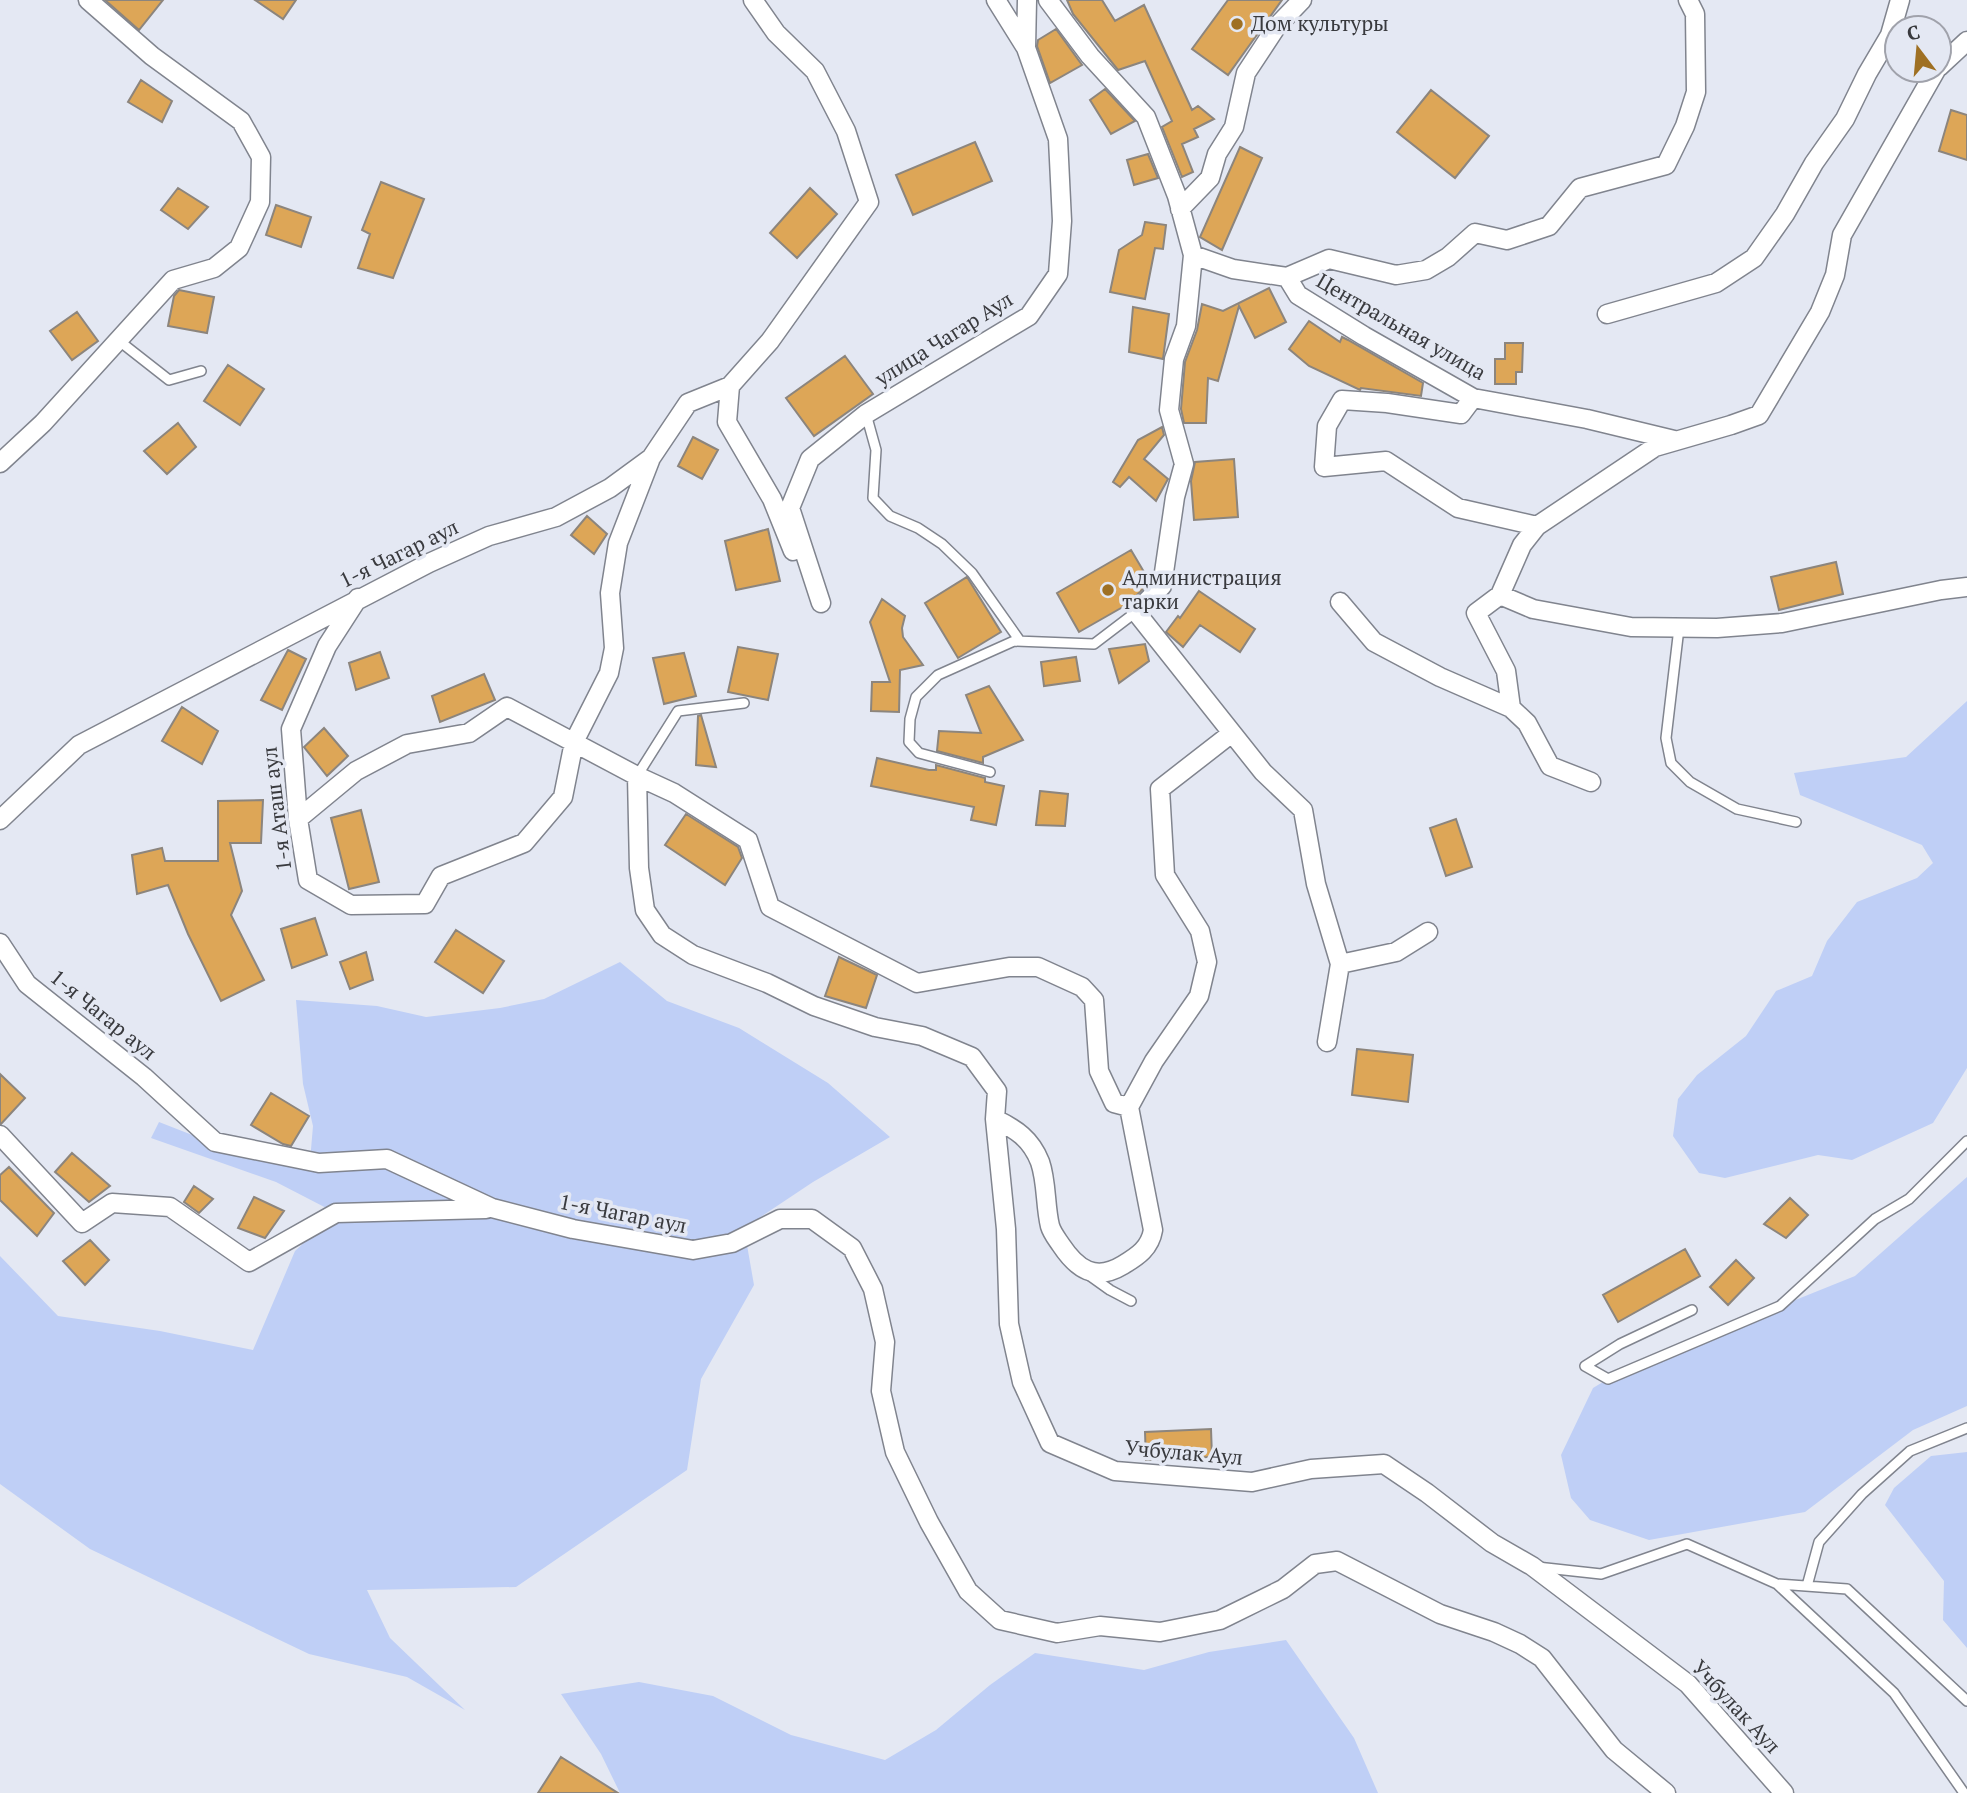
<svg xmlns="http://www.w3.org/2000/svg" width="1967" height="1793" viewBox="0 0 1967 1793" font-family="'PT Serif',serif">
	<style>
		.green { fill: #bfcff6 }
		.building { fill: #dda657; stroke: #8c857d; stroke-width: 2 }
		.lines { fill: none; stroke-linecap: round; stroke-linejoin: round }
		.lane-casing { stroke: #80848e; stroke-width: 12 }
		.street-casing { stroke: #80848e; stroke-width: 21 }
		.lane { stroke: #fff; stroke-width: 9 }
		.street { stroke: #fff; stroke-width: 18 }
		.poi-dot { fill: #9f7023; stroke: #e4e8f3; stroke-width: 2.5 }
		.labels { text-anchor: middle; stroke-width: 7; stroke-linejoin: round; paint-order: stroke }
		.poi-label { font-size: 21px; fill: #393a3e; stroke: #e4e8f3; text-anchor: start }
		.street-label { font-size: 21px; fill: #393a3e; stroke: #e4e8f3 }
	</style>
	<rect width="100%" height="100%" fill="#e4e8f3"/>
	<!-- green -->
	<path class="green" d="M 1967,701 L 1967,1068 L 1933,1123 L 1852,1160 L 1818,1155 L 1725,1178 L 1699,1173 L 1673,1136 L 1678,1099 L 1697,1075 L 1746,1036 L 1776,991 L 1812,976 L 1827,941 L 1857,902 L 1917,878 L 1933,863 L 1922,845 L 1800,795 L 1794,773 L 1906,757 Z
		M 620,962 L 667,1001 L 739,1028 L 828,1083 L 890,1137 L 813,1182 L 744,1228 L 754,1285 L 701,1379 L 687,1470 L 516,1587 L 367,1590 L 390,1638 L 465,1710 L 407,1677 L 309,1654 L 90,1549 L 0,1484 L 0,1256 L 58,1316 L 160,1331 L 253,1350 L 295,1251 L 336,1213 L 276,1182 L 151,1138 L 159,1122 L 228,1149 L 310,1161 L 313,1126 L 303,1084 L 296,1000 L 377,1006 L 426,1017 L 500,1008 L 544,999 Z
		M 1967,1177 L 1967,1406 L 1913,1430 L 1805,1512 L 1649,1540 L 1590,1520 L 1571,1498 L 1561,1455 L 1593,1388 L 1626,1368 L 1855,1276 Z
		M 1967,1452 L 1967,1648 L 1943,1620 L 1944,1581 L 1885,1505 L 1894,1488 L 1931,1456 Z
		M 1286,1640 L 1354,1738 L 1378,1793 L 620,1793 L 601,1754 L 561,1694 L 639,1682 L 713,1696 L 791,1735 L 885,1760 L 936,1730 L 990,1685 L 1035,1653 L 1144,1670 L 1209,1652 Z"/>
	<!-- building -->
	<path class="building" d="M 105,0 L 163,0 L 139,30 Z
		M 255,0 L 296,0 L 283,19 Z
		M 1067,0 L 1102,0 L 1115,21 L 1144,5 L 1192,110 L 1198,106 L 1214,119 L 1194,129 L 1198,137 L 1182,144 L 1193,172 L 1182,177 L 1162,127 L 1172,121 L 1145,61 L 1118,70 L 1073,14 Z
		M 1228,0 L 1282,0 L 1228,75 L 1192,49 Z
		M 1056,29 L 1082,65 L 1050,83 L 1037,46 L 1038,40 Z
		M 141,80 L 172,101 L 162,122 L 128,102 Z
		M 1105,89 L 1135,121 L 1111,134 L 1090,100 Z
		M 1431,90 L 1489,136 L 1455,178 L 1397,132 Z
		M 1951,110 L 1967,115 L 1967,160 L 1939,151 Z
		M 975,142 L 992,181 L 913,215 L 896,175 Z
		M 1240,147 L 1262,158 L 1222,250 L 1200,237 Z
		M 1148,154 L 1158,178 L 1134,185 L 1127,160 Z
		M 381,182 L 424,199 L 393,278 L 358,268 L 370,234 L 362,230 Z
		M 178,188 L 208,207 L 188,229 L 161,210 Z
		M 810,188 L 837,214 L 797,258 L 770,233 Z
		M 276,205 L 311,217 L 301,247 L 266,235 Z
		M 1145,222 L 1166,225 L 1163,249 L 1155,248 L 1145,299 L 1110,292 L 1119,250 L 1142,235 Z
		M 1269,288 L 1286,322 L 1255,338 L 1239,306 L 1218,381 L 1208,378 L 1206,423 L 1184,423 L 1181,409 L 1185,362 L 1197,330 L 1202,304 L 1223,311 Z
		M 179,290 L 214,297 L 207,333 L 168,326 L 174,296 Z
		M 1133,307 L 1169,314 L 1163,359 L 1129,352 Z
		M 77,312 L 98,341 L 72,360 L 50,331 Z
		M 1309,321 L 1340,342 L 1342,337 L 1348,340 L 1423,383 L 1421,396 L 1361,388 L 1360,390 L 1309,366 L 1289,349 Z
		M 1505,343 L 1523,343 L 1522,372 L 1516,372 L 1516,384 L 1495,384 L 1495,359 L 1505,359 Z
		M 845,356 L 873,394 L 814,436 L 786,398 Z
		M 228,365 L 264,389 L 240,425 L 204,401 Z
		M 178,423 L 196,447 L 167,474 L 144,451 Z
		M 1162,427 L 1164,435 L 1144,459 L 1168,479 L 1156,501 L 1129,477 L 1120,487 L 1113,482 L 1138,440 Z
		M 693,437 L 718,450 L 702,479 L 678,466 Z
		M 1234,459 L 1238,517 L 1194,520 L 1191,481 L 1195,462 Z
		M 587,516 L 607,534 L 594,554 L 571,535 Z
		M 768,529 L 780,581 L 736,590 L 725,541 Z
		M 1131,550 L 1150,582 L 1128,604 L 1079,632 L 1057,593 Z
		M 1836,562 L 1843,594 L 1779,610 L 1771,577 Z
		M 967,577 L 1001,632 L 958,658 L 925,603 Z
		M 1199,591 L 1255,629 L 1240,652 L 1200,625 L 1183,647 L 1166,632 L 1178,616 L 1180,618 Z
		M 882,599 L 905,616 L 902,628 L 903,637 L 923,665 L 900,670 L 899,712 L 871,711 L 872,682 L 890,682 L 870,622 Z
		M 1145,644 L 1149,661 L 1119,683 L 1109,649 Z
		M 738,647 L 778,654 L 768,700 L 728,692 Z
		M 288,650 L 306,659 L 282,710 L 261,700 Z
		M 380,652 L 389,678 L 356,690 L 349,663 Z
		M 684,653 L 696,696 L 664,704 L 653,658 Z
		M 1076,657 L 1080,681 L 1044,686 L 1041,662 Z
		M 484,674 L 495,700 L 440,722 L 432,696 Z
		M 989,686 L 1023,740 L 983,757 L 983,763 L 937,751 L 939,731 L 981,733 L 966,695 Z
		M 182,707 L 218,731 L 202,764 L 162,741 Z
		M 701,715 L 716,767 L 696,765 L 698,716 Z
		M 324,728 L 348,756 L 327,776 L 304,747 Z
		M 877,758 L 929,770 L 936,770 L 936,765 L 985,778 L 985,782 L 1004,786 L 996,825 L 971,820 L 974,807 L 871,786 Z
		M 1040,791 L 1068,794 L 1065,826 L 1036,825 Z
		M 263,800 L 261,843 L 230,843 L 242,891 L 231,915 L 264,980 L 221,1001 L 188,934 L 168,885 L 137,894 L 132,855 L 162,848 L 165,861 L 218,861 L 218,801 Z
		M 361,810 L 379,882 L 349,889 L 331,818 Z
		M 686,814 L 738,847 L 742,858 L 725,885 L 665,845 Z
		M 1456,819 L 1472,867 L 1446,876 L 1430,828 Z
		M 315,918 L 327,955 L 292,968 L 281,929 Z
		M 456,930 L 504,961 L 483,993 L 435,962 Z
		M 366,952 L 373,980 L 350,989 L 340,962 Z
		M 839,957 L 877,975 L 866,1008 L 825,996 Z
		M 1357,1049 L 1413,1055 L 1408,1102 L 1352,1095 Z
		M 0,1074 L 25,1098 L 1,1124 L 0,1124 Z
		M 271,1093 L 309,1116 L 291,1146 L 283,1144 L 251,1125 Z
		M 72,1153 L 110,1186 L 89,1202 L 55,1172 Z
		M 9,1167 L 54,1213 L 37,1236 L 0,1200 L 0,1175 Z
		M 194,1186 L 213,1199 L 199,1213 L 184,1202 Z
		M 254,1197 L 284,1211 L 265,1238 L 238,1228 Z
		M 1790,1198 L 1808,1215 L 1786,1238 L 1764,1224 Z
		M 90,1240 L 109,1260 L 85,1285 L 63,1261 Z
		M 1685,1249 L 1700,1276 L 1618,1322 L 1603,1295 Z
		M 1736,1260 L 1754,1278 L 1728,1305 L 1710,1287 Z
		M 1211,1429 L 1212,1457 L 1146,1460 L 1145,1432 Z
		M 561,1757 L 618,1793 L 538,1793 Z"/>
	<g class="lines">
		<defs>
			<path id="lane" d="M 118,340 L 169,380 L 201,371
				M 866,414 L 876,450 L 873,498 L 890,516 L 918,528 L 942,544 L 972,573 L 1020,641
				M 1679,628 L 1666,738 L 1671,763 L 1690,782 L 1737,809 L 1796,822
				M 990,772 L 919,753 L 909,742 L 910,719 L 916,697 L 938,675 L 1014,641 L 1094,644 L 1136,612
				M 637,776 L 678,711 L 744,703
				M 1089,1275 L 1110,1290 L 1131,1301
				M 1692,1310 L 1620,1344 L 1585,1366 L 1608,1379 L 1780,1306 L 1875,1219 L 1909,1199 L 1967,1141
				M 1537,1567 L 1601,1574 L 1687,1544 L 1777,1584 L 1894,1693 L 1964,1793
				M 1777,1584 L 1847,1589 L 1967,1701
				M 1807,1586 L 1819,1542 L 1862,1494 L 1910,1451 L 1967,1428"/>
			<path id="street" d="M 996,0 L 1026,48
				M 1048,0 L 1090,56 L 1146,117 L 1177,196 L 1193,255 L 1186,326 L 1174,359 L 1169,410 L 1184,464 L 1175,497 L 1162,586 L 1136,612 L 1263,772 L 1303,810 L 1316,884 L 1340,964 L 1396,952 L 1428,932
				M 1939,67 L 1967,41
				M 1180,209 L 1210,178 L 1217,154 L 1234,127 L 1246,73 L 1277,26 L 1302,0
				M 1193,255 L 1233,269 L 1287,277 L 1298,295 L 1364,336 L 1473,398 L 1587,419 L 1674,440
				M 1287,277 L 1329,259 L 1396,275 L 1426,270 L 1448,257 L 1475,233 L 1507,240 L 1549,226 L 1580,188 L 1666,165 L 1685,126 L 1696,92 L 1695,14 L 1688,0
				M 1607,314 L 1716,283 L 1754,258 L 1785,214 L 1814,163 L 1845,119 L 1867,74 L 1890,35 L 1900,0
				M 730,386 L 727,422 L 772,499 L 793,551
				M 1473,398 L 1461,414 L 1387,403 L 1342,400 L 1327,426 L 1324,467 L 1386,461 L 1458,508 L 1537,526
				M 0,463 L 43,423 L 173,280 L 214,268 L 239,248 L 260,202 L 261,157 L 241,121 L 152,56 L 88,0
				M 1500,595 L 1533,609 L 1631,627 L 1717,628 L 1782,623 L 1941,590 L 1967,587
				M 358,598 L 327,646 L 291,729 L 298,819 L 308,880 L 351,905 L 425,904 L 441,876 L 524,843 L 563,797 L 574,742 L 609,673 L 614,648 L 610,593 L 618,543 L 651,458 L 688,403 L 730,386 L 770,341 L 869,202 L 846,131 L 815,71 L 776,33 L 753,0
				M 1340,602 L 1374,642 L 1440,677 L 1511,708
				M 821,603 L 790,508 L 810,459 L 866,414 L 1029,316 L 1058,274 L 1062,221 L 1058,139 L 1026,48 L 1027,0
				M 637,776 L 674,793 L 748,840 L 770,907 L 917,983 L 1009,967 L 1038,967 L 1082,987 L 1094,1000 L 1099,1071 L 1114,1103 L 1129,1107
				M 1591,782 L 1550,766 L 1527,723 L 1511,708 L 1506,671 L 1476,613 L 1500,595 L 1522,545 L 1537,526 L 1655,447 L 1731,425 L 1759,415 L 1820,312 L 1835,275 L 1842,235 L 1936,70
				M 298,819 L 356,771 L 407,744 L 469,733 L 507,707 L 637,776 L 639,868 L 645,910 L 662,935 L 693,955 L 767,983 L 814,1006 L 875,1027 L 922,1036 L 972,1057 L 997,1091 L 995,1119 L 1006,1229 L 1009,1324 L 1022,1382 L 1050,1443 L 1115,1471 L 1252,1482 L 1311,1469 L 1384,1464 L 1427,1493 L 1492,1543 L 1532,1566 L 1688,1684 L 1784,1793
				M 0,820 L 79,745 L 429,563 L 489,536 L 556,517 L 610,488 L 651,458
				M 0,943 L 27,984 L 144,1077 L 215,1142 L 319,1163 L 387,1159 L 492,1208 L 573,1229 L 693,1250 L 732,1243 L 780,1219 L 812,1219 L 852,1248 L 873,1289 L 885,1342 L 881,1391 L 895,1452 L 929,1522 L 968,1591 L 1000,1620 L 1057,1633 L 1100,1626 L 1160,1632 L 1220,1620 L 1283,1589 L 1315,1564 L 1337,1561 L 1440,1614 L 1494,1632 L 1520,1644 L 1542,1658 L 1614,1750 L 1666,1793
				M 1327,1042 L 1340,964
				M 1129,1107 L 1154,1061 L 1199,996 L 1207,962 L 1200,931 L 1165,875 L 1160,789 L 1232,733
				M 995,1119 C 1016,1129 1031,1139 1040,1162 C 1047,1182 1045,1206 1050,1226 C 1052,1233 1057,1239 1061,1245 C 1077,1269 1095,1282 1123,1265 C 1138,1256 1150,1248 1153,1230 L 1129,1107
				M 0,1135 L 82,1223 L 112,1203 L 170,1207 L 249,1262 L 336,1213 L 486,1209"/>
		</defs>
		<!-- lane casing -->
		<use href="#lane" class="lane-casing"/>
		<!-- street casing -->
		<use href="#street" class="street-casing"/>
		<!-- lane -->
		<use href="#lane" class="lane"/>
		<!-- street -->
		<use href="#street" class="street"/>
	</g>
	<!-- markers -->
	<g class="poi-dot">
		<circle cx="1237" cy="24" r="7"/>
		<circle cx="1108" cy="590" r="7"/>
	</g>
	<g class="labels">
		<!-- poi labels -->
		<g class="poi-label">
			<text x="1251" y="31">Дом культуры</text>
			<text x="1122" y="585">Администрация<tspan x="1122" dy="24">тарки</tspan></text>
		</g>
		<!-- street labels -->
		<g class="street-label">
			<text transform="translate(1401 327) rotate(30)" y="7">Центральная улица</text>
			<text transform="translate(944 339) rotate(-32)" y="7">улица Чагар Аул</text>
			<text transform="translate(399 554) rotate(-26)" y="7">1-я Чагар аул</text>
			<text transform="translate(277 809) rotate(-97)" y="7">1-я Аташ аул</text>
			<text transform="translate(103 1015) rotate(39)" y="7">1-я Чагар аул</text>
			<text transform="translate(623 1214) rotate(11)" y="7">1-я Чагар аул</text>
			<text transform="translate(1184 1453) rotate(5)" y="7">Учбулак Аул</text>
			<text transform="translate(1736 1707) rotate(47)" y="7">Учбулак Аул</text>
		</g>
	</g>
	<!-- north arrow -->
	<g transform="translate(1918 49) rotate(344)"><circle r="33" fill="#e4e8f3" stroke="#a0a2ab" stroke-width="2"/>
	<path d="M0-5L12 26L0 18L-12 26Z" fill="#9f7023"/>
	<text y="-10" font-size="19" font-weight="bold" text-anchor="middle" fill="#393a3e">С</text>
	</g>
</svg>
